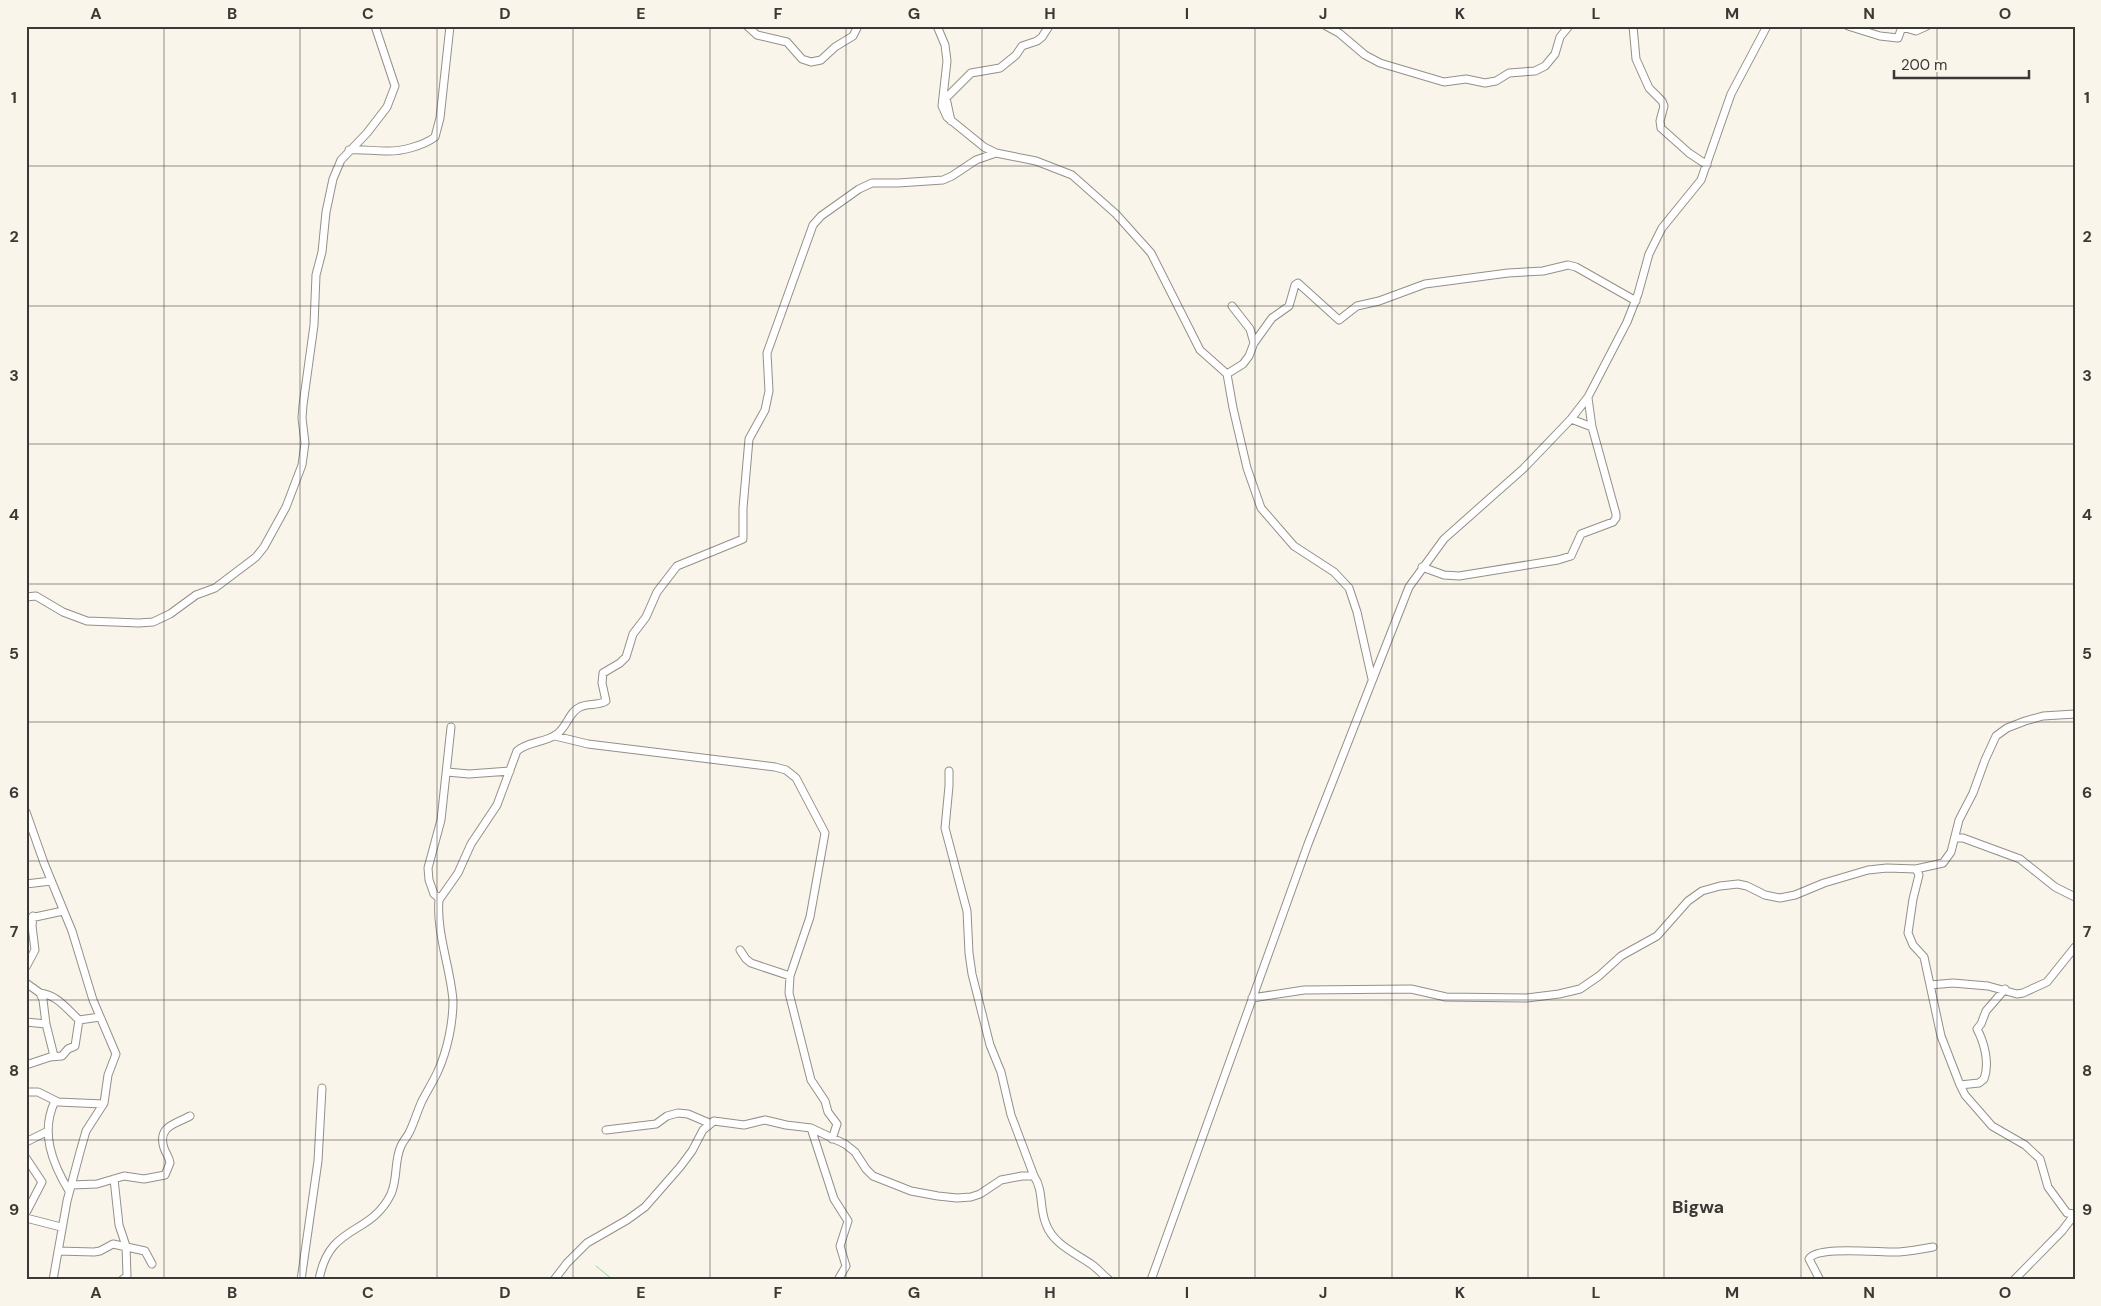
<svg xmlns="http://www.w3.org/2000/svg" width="2101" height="1306" viewBox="0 0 2101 1306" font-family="'DM Sans',sans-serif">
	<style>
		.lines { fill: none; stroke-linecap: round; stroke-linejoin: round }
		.stream { stroke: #8bdb9f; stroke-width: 1 }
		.minor-casing { stroke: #959087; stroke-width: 9 }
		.minor { stroke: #fff; stroke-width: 7 }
		.grid { fill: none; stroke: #3b3935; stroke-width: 1; stroke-opacity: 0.55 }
		.labels { text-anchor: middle; stroke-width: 4.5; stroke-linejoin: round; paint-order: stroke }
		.quarter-label { font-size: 18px; font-weight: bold; fill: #3b3935; stroke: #faf5eb }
		.neatline { fill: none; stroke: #3b3935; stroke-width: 2 }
		.grid-label { font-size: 16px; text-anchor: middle; font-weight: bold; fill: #3b3935 }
	</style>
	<rect width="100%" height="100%" fill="#faf5eb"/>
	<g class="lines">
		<!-- stream -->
		<path class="stream" d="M 596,1266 L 613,1280"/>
		<defs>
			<path id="minor" d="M 747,26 L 757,35 L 787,42 L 802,59 L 811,62 L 821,60 L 835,47 L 853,36 L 858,26
				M 937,26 L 945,45 L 947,61 L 942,106 L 947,117 L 984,147 L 996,153 L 1036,161 L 1072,175 L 1116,214 L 1151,253 L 1200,350 L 1227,374 L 1233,408 L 1247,468 L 1261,508 L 1294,546 L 1334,572 L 1349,588 L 1357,612 L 1372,679
				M 1326,26 L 1339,33 L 1365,55 L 1380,63 L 1444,82 L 1466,79 L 1485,83 L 1496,81 L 1509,73 L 1535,71 L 1545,66 L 1555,54 L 1560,37 L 1569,26
				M 1633,26 L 1636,59 L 1649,88 L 1662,101 L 1664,106 L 1660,121 L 1661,128 L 1689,153 L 1707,165
				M 1848,26 L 1880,36 L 1898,38 L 1902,27 L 1916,31 L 1927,26
				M 951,121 L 946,98 L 971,73 L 1000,68 L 1016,55 L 1022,46 L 1037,41 L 1042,37 L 1049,26
				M 349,150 C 362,149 373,151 385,151 C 400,152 423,146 435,137 L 440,118 L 450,26
				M 1232,306 L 1250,329 L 1254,343
				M 1227,374 L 1243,364 L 1249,356 L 1254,343 L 1272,318 L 1289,306 L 1295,285 L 1298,283 L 1339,320 L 1357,306 L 1379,301 L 1425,284 L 1508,273 L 1543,271 L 1568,265 L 1576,267 L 1636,301
				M 1571,419 L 1592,427
				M 1422,567 L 1444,575 L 1459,576 L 1558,560 L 1571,556 L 1581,534 L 1613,522 L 1616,518 L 1616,514 L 1592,427 L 1588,398
				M 26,597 L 36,596 L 63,612 L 87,621 L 139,623 L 153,622 L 170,614 L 196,595 L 215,588 L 256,557 L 264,547 L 286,507 L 302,465 L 305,443 L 302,418 L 303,405 L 314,325 L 316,275 L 322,252 L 326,212 L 333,179 L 341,160 L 367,133 L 387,107 L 395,86 L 375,26
				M 555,736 L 588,744 L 775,767 L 786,770 L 796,778 L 825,833 L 810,917 L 790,976 L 789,993 L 811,1080 L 825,1101 L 828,1112 L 837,1124 L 832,1139
				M 949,771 L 949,786 L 945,828 L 967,911 L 969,953 L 972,974 L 990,1045 L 1001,1072 L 1011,1115 L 1034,1176
				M 447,772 L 469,774 L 510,771
				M 26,812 L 44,863 L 72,931 L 93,1000 L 116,1054 L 108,1075 L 104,1103 L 86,1131 L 80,1152 L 67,1201 L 53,1280
				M 1956,838 L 1963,838 L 2020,859 L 2055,887 L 2075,897
				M 1916,869 L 1919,875 L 1913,899 L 1908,933 L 1913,945 L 1924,957 L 1941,1036 L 1960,1085 L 1965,1095 L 1992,1126 L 2025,1145 L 2040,1159 L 2048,1187 L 2067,1213 L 2075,1214
				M 26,884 L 51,881
				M 439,898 L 434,894 L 429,880 L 428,868 L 441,820 L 451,727
				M 26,919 L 63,911
				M 740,950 L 746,959 L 751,963 L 790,976
				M 26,967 L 35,950 L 32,926 L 33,916
				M 26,983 L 40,993 L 43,1000 L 46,1024 L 54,1056
				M 1930,985 L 1953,983 L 1988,986 L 2017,994 L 2023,993 L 2047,982 L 2075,947
				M 40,993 C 57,995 66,1008 79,1020 L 100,1017
				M 1252,998 L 1304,990 L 1411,989 L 1446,997 L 1527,998 L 1559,994 L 1580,989 L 1599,976 L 1621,956 L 1657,936 L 1688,901 L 1702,891 L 1720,886 L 1738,884 L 1747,886 L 1765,895 L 1780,898 L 1795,895 L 1824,883 L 1868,870 L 1887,868 L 1916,869 L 1943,863 L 1951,852 L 1959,820 L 1973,793 L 1985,760 L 1996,736 L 2007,728 L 2025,721 L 2043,716 L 2075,714
				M 26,1022 L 46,1024
				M 26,1065 L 50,1057 L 62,1056 L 68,1049 L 75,1046 L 79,1020
				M 1960,1085 L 1979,1083 L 1984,1079 C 1990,1063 1984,1042 1977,1029 L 1981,1024 L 1986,1011 L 2005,989
				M 26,1092 L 38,1092 L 58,1102 L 103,1104
				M 55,1101 C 40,1132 52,1163 69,1191
				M 811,1128 L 834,1199 L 848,1221 L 840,1246 L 846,1266 L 838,1280
				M 606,1130 L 656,1124 L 667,1116 L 678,1113 L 688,1114 L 709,1123
				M 26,1142 L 48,1131
				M 26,1158 L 42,1182 L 26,1213
				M 114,1179 L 119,1225 L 126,1246 L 127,1276 L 122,1280
				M 71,1185 L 97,1184 L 124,1176 L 144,1179 L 165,1175 L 170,1163 C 169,1156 166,1154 164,1148 C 157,1126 176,1124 190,1116
				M 26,1218 L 61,1227
				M 58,1251 L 94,1252 L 100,1251 L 113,1244 L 145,1251 L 152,1264
				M 301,1280 L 318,1161 L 322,1088
				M 319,1280 C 329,1223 370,1237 391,1194 C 398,1178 394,1161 401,1146 C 403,1141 407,1137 409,1133 C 414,1123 417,1112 422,1101 C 427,1091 433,1082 438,1071 C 447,1051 453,1024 453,1001 C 451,970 436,932 439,900 L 458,873 L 471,844 L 497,805 L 517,751 C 528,741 545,743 557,734 C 567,727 569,712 580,707 C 588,703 598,706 606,701 L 602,683 L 603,673 L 620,663 L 626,657 L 633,634 L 646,617 L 657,592 L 677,566 L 743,539 L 743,508 L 749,439 L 765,410 L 769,391 L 767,353 L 813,225 L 821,216 L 859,189 L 872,183 L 898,183 L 943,180 L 952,176 L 976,160 L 996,153
				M 554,1280 L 567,1263 L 587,1243 L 627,1220 L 645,1207 L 680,1167 L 692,1151 L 703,1130 L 714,1121 L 744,1125 L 765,1120 L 786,1125 L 811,1128 L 845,1144 L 855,1152 L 866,1169 L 873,1176 L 911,1191 L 938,1196 L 957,1198 L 971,1197 L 980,1194 L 1001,1180 L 1022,1176 L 1034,1176 C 1044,1191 1039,1208 1046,1224 C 1053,1244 1075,1253 1091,1264 C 1098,1269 1103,1275 1109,1280
				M 1151,1280 L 1308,844 L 1409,587 L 1444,539 L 1524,468 L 1571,419 L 1588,397 L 1627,322 L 1638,294 L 1649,254 L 1662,228 L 1701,180 L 1731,94 L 1767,26
				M 1820,1280 L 1809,1259 C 1816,1245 1882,1253 1899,1252 C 1910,1251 1922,1249 1933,1247
				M 2014,1280 L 2062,1231 L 2075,1214"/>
		</defs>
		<!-- minor casing -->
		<use href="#minor" class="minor-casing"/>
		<!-- minor -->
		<use href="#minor" class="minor"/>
	</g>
	<!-- grid -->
	<path class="grid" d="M 164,26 L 164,1280M 300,26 L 300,1280M 437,26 L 437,1280M 573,26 L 573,1280M 710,26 L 710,1280M 846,26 L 846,1280M 982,26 L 982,1280M 1119,26 L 1119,1280M 1255,26 L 1255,1280M 1392,26 L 1392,1280M 1528,26 L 1528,1280M 1664,26 L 1664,1280M 1801,26 L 1801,1280M 1937,26 L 1937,1280M 26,166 L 2075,166M 26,306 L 2075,306M 26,444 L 2075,444M 26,584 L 2075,584M 26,722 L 2075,722M 26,861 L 2075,861M 26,1000 L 2075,1000M 26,1140 L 2075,1140"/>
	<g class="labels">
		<!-- quarter labels -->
		<g class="quarter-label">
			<text x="1698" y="1213">Bigwa</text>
		</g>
	</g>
	<!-- border -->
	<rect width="2101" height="1306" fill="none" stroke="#faf5eb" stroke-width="55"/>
	<!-- scale -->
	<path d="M1894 70v8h135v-8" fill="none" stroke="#3b3935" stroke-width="2.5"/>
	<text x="1901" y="70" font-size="15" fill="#3b3935" stroke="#faf5eb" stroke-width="4" paint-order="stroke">200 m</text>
	<rect x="28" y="28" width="2046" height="1250" class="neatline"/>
	<g class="grid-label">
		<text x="96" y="19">A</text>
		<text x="232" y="19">B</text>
		<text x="368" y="19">C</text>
		<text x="505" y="19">D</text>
		<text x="641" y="19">E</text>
		<text x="778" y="19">F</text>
		<text x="914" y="19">G</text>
		<text x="1050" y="19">H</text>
		<text x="1187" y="19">I</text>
		<text x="1323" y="19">J</text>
		<text x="1460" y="19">K</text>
		<text x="1596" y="19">L</text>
		<text x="1732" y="19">M</text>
		<text x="1869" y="19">N</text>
		<text x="2005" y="19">O</text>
		<text x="14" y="103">1</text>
		<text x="2087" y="103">1</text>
		<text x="14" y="242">2</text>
		<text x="2087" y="242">2</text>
		<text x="14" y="381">3</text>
		<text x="2087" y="381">3</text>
		<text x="14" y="520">4</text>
		<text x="2087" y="520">4</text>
		<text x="14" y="659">5</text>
		<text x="2087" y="659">5</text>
		<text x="14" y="798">6</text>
		<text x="2087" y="798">6</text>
		<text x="14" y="937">7</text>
		<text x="2087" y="937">7</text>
		<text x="14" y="1076">8</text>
		<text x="2087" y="1076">8</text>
		<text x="14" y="1215">9</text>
		<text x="2087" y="1215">9</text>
		<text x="96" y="1298">A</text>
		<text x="232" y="1298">B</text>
		<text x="368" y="1298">C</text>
		<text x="505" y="1298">D</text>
		<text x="641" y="1298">E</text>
		<text x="778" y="1298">F</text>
		<text x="914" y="1298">G</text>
		<text x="1050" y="1298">H</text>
		<text x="1187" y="1298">I</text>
		<text x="1323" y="1298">J</text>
		<text x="1460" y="1298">K</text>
		<text x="1596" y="1298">L</text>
		<text x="1732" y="1298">M</text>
		<text x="1869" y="1298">N</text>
		<text x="2005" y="1298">O</text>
	</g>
</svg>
